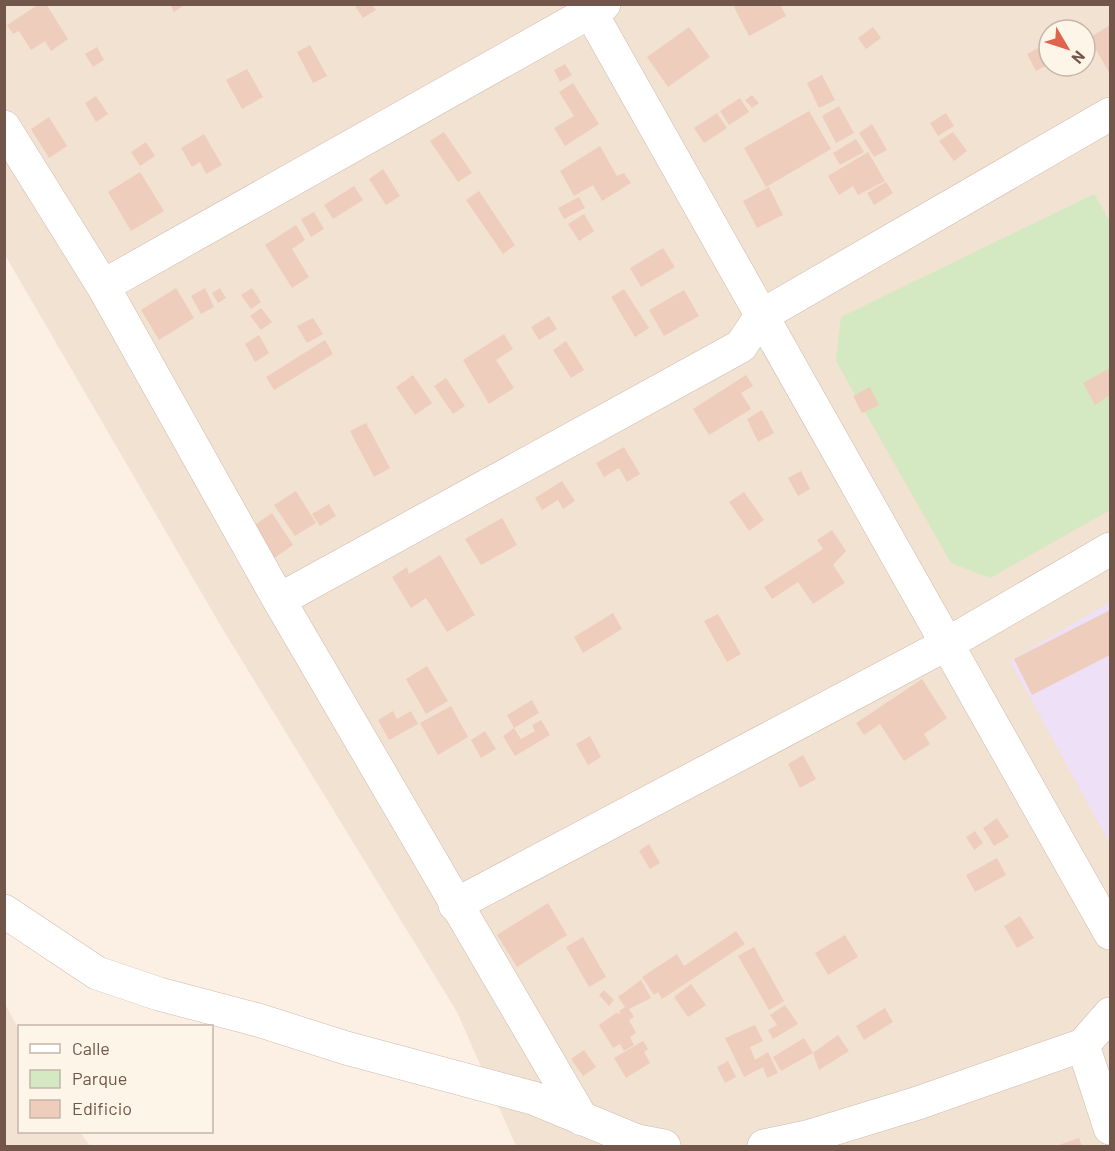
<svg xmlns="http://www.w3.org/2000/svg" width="1115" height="1151" viewBox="0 0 1115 1151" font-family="Barlow,sans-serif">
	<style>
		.residential { fill: #f2e2d2; fill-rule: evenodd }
		.education { fill: #ede0f7 }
		.green { fill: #d4e8c2 }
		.building { fill: #efcdbc }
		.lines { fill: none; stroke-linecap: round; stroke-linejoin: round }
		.minor-casing { stroke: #cebaad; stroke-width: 34 }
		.minor { stroke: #fff; stroke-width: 33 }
	</style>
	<rect width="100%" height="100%" fill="#fbf0e3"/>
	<!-- residential -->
	<path class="residential" d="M 4,5 L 1110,5 L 1110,1146 L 516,1146 L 457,1012 L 222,628 L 5,255 ZM 1049,30 L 1085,30 L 1085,66 L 1049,66 Z
		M 4,1002 L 19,1030 L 20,1132 L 80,1132 L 90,1146 L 5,1146 Z"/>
	<!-- education -->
	<path class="education" d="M 1110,602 L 1110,844 L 1010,661 Z"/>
	<!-- green -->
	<path class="green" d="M 1094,194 L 1110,222 L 1110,510 L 990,578 L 951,563 L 836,361 L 841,317 Z"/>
	<!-- building -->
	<path class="building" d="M 39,4 L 46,4 L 68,39 L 51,51 L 45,41 L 31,50 L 19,31 L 13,34 L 7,25 Z
		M 170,4 L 186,4 L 174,12 Z
		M 358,4 L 372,4 L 376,10 L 363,18 L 355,6 Z
		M 738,4 L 780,4 L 786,16 L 749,36 L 734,7 Z
		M 1110,25 L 1110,74 L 1089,38 Z
		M 689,27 L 710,57 L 668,87 L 647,57 Z
		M 873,27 L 881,38 L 866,49 L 858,38 Z
		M 310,45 L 327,76 L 313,83 L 297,52 Z
		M 1042,46 L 1049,64 L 1036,71 L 1027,54 Z
		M 97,47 L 104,60 L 93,67 L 85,54 Z
		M 565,64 L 572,75 L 560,82 L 554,70 Z
		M 247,69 L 263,97 L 242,109 L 226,80 Z
		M 822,75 L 835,100 L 819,108 L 807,83 Z
		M 573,83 L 599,124 L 565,146 L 554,128 L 574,116 L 559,92 Z
		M 752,95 L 759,103 L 752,108 L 745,100 Z
		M 96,96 L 108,114 L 96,122 L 85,103 Z
		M 740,98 L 749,112 L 729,125 L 720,111 Z
		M 839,106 L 854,133 L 836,143 L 822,116 Z
		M 809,111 L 831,149 L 766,187 L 744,148 Z
		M 717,113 L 727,128 L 704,143 L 694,128 Z
		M 946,113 L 954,126 L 938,136 L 930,123 Z
		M 49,117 L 67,146 L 49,158 L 31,129 Z
		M 872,124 L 887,150 L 874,157 L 859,133 Z
		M 444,132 L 472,173 L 458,182 L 430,141 Z
		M 953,132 L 967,151 L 954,161 L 939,141 Z
		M 204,134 L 222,165 L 206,174 L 200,162 L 192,167 L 181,148 Z
		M 856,139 L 864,152 L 840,165 L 833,153 Z
		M 146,142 L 155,156 L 140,166 L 131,152 Z
		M 600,146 L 617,176 L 624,173 L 631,183 L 602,201 L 593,185 L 574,196 L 560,171 Z
		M 868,152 L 885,181 L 858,195 L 853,186 L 839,195 L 828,176 Z
		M 383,169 L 400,196 L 386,205 L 369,179 Z
		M 140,172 L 164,211 L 131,231 L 108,192 Z
		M 886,182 L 893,193 L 874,205 L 867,193 Z
		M 354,186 L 363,200 L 333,219 L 324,205 Z
		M 769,187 L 783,215 L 757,228 L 743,201 Z
		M 479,191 L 515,245 L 503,254 L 466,200 Z
		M 579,197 L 585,208 L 564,219 L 558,208 Z
		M 314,212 L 324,229 L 311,237 L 301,219 Z
		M 584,214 L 594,231 L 579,241 L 568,224 Z
		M 296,225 L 305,240 L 292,249 L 309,277 L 292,288 L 265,245 Z
		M 663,248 L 675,267 L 641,287 L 630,268 Z
		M 176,288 L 194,318 L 159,340 L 141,310 Z
		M 205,288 L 214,307 L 201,314 L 191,296 Z
		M 220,288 L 226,298 L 218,303 L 212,293 Z
		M 252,288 L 261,302 L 251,309 L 241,295 Z
		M 624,289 L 649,328 L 635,337 L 611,297 Z
		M 684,290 L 699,316 L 664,336 L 649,310 Z
		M 261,308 L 272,322 L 261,330 L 250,316 Z
		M 549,316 L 557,329 L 539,340 L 531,327 Z
		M 313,318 L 323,334 L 307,343 L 297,326 Z
		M 504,334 L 513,349 L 496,360 L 514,388 L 489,404 L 463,360 Z
		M 259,335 L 269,353 L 255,362 L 245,344 Z
		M 325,340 L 333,354 L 274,390 L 266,377 Z
		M 566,341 L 584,370 L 571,378 L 553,350 Z
		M 1110,368 L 1110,395 L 1095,405 L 1083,383 Z
		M 413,375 L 432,403 L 415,415 L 396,387 Z
		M 746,375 L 753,386 L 741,393 L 751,409 L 709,435 L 693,409 Z
		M 446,378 L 465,406 L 453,414 L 434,386 Z
		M 870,387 L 879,405 L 862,413 L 853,396 Z
		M 762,410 L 774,433 L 758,442 L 747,419 Z
		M 366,423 L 390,468 L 374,477 L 350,431 Z
		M 624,447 L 640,474 L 627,482 L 619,468 L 604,477 L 596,463 Z
		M 801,471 L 810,489 L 798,496 L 788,478 Z
		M 562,481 L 575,501 L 563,509 L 558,500 L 542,510 L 535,498 Z
		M 296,491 L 316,523 L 295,536 L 274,505 Z
		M 744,492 L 764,520 L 749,531 L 729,502 Z
		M 329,504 L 336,516 L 320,526 L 312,514 Z
		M 272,513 L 293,545 L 273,559 L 252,527 Z
		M 502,518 L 517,545 L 481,565 L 465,539 Z
		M 832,530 L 846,551 L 833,565 L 845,583 L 813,604 L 798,582 L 772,599 L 764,587 L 823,549 L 817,540 Z
		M 440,555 L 475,615 L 447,632 L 426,598 L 411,608 L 392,577 L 407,567 L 409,574 Z
		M 1110,610 L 1110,655 L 1032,695 L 1014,659 Z
		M 613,613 L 622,629 L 583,653 L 574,637 Z
		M 718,614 L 741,654 L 727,662 L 704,621 Z
		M 427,666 L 448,701 L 426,714 L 406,679 Z
		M 922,679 L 947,718 L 924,734 L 930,744 L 904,761 L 880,724 L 864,735 L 856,723 Z
		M 532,700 L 539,713 L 514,728 L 507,715 Z
		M 451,706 L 468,737 L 438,755 L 420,723 Z
		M 393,711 L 397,719 L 411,711 L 418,724 L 389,740 L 378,720 Z
		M 541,720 L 550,735 L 515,756 L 503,736 L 514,728 L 521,739 L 535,731 L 532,725 Z
		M 485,731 L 496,749 L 481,758 L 471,740 Z
		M 590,736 L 601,757 L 588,765 L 576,744 Z
		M 803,755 L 816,779 L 800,788 L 788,764 Z
		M 997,818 L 1009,837 L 994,846 L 983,828 Z
		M 975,831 L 983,843 L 974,850 L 966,837 Z
		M 649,844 L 660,863 L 650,869 L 639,851 Z
		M 997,858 L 1006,875 L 975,892 L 966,875 Z
		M 548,903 L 567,935 L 517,967 L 497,935 Z
		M 1020,916 L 1034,938 L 1017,948 L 1004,926 Z
		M 736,931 L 745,944 L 662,999 L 658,992 L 654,995 L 642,977 L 677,954 L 684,966 Z
		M 845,935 L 858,957 L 828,975 L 815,953 Z
		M 583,937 L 606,977 L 589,987 L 566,947 Z
		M 754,947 L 784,1001 L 769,1010 L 738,956 Z
		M 641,980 L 651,998 L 629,1009 L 634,1017 L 629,1020 L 636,1033 L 630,1037 L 634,1045 L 624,1051 L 620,1044 L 613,1048 L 599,1025 L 616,1013 L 621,1014 L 619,1011 L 625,1007 L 618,997 Z
		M 691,984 L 706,1005 L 688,1017 L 674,997 Z
		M 604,990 L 614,1000 L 609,1006 L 599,995 Z
		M 785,1005 L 798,1024 L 773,1039 L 768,1030 L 777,1025 L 770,1015 Z
		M 885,1008 L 893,1022 L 864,1040 L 856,1026 Z
		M 755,1025 L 763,1041 L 750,1047 L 755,1060 L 768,1052 L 778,1073 L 767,1078 L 763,1067 L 744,1077 L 725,1038 Z
		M 838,1035 L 849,1051 L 819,1070 L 813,1053 Z
		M 804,1038 L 813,1053 L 781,1071 L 773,1057 Z
		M 643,1041 L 648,1049 L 644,1052 L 650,1063 L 626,1078 L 614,1058 Z
		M 584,1050 L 596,1067 L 583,1076 L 571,1059 Z
		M 728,1061 L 736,1077 L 725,1083 L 717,1067 Z
		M 1079,1138 L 1082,1146 L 1056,1146 Z"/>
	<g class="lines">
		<defs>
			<path id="minor" d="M 586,4 L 1110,933
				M 4,127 L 103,286 L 279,600 L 582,1119
				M 103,286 L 604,4
				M 279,600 L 741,346 L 761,316 L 1110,114
				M 455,905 L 947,644 L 1110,549
				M 4,911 L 97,973 L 159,994 L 258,1020 L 346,1048 L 533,1098 L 637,1141 L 664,1146
				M 1083,1045 L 1110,1128
				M 764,1146 L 807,1137 L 918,1103 L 1083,1045 L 1110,1014"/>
		</defs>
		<!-- minor casing -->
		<use href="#minor" class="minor-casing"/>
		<!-- minor -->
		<use href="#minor" class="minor"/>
	</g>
	<!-- border -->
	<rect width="1115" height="1151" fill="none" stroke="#72564a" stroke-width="12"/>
	<!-- legend -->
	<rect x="18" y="1025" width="195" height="108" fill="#fef5e9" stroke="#c6b5a9" stroke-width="1.5"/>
	<rect x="30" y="1044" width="30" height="9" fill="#ffffff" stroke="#c6b5a9" stroke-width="1.5"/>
	<text x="72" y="1055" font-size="18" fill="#72564a">Calle</text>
	<rect x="30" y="1070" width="30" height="18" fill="#d4e8c2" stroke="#c6b5a9" stroke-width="1.5"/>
	<text x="72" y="1085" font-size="18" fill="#72564a">Parque</text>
	<rect x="30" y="1100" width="30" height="18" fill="#efcdbc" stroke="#c6b5a9" stroke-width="1.5"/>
	<text x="72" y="1115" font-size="18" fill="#72564a">Edificio</text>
	<!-- north arrow -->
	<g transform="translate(1067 48) rotate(129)"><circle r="28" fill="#fef5e9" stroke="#c6b5a9" stroke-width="1.5"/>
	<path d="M0-4.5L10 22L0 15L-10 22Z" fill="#e0644d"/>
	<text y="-9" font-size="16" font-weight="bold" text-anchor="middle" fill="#72564a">N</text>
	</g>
</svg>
